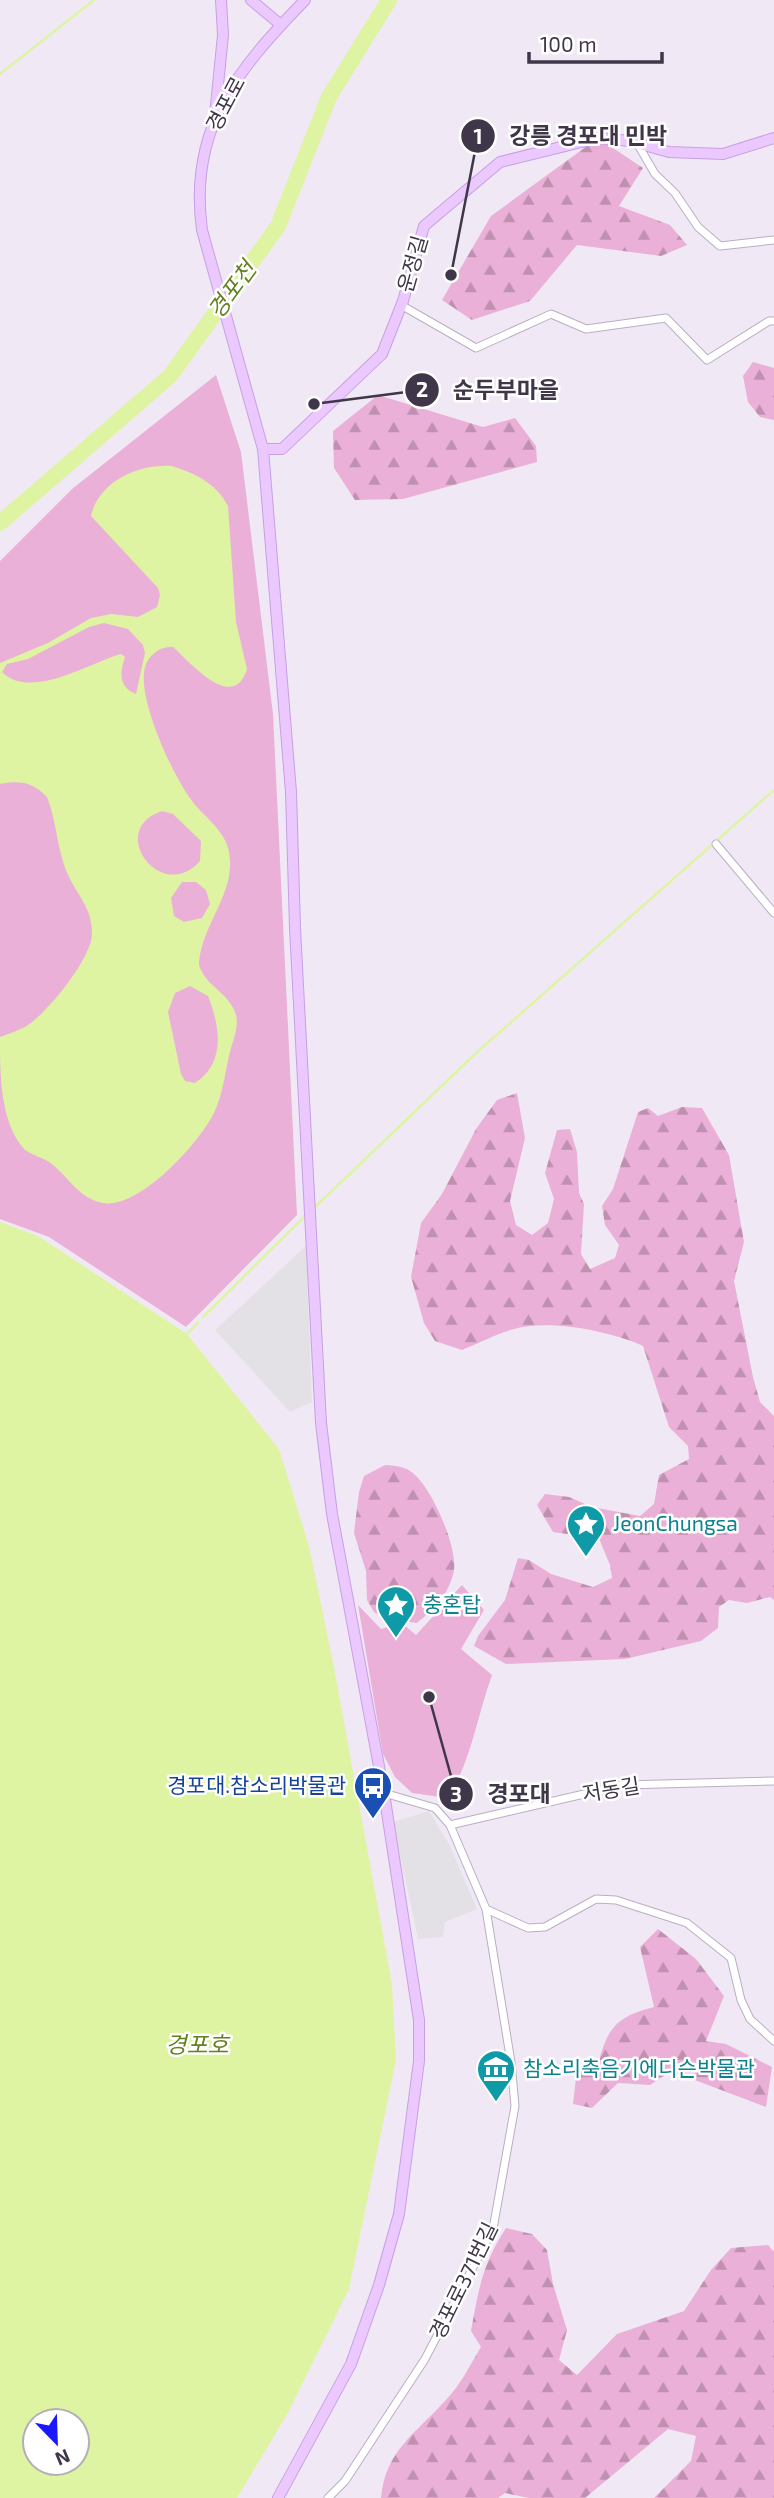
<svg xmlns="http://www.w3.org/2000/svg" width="774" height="2498" viewBox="0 0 774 2498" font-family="'Exo 2','Noto Sans KR',sans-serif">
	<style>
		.forest { fill: url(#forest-firs) }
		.park { fill: #ebb0d8 }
		.parking { fill: #e3e1e6 }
		.water { fill: #def4a3; fill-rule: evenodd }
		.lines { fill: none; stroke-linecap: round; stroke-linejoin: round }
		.stream { stroke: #def4a3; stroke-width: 2.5 }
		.river { stroke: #def4a3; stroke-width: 16 }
		.street-casing { stroke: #b9aec4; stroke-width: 9 }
		.secondary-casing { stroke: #c89fe3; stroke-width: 12 }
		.street { stroke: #fff; stroke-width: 7 }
		.secondary { stroke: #ebc9ff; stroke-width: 10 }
		.labels { text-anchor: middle; stroke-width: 5; stroke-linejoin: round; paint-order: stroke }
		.street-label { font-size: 21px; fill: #3f3749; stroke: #fff }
		.culture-label { font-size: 21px; fill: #0d838f; stroke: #fff; text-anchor: start }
		.transit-label { font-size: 21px; fill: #164399; stroke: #fff; text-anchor: end }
		.water-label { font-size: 23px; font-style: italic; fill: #648021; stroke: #fff }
		.leader { fill: none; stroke: #3f3749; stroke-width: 2.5 }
		.callout-dot { fill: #3f3749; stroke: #fff; stroke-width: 2.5 }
		.mark-label { font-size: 21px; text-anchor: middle; font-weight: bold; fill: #fff }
		.callout-label { font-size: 23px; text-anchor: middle; font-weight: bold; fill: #3f3749; stroke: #fff; stroke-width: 5; stroke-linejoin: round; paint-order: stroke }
	</style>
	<defs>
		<pattern id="forest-firs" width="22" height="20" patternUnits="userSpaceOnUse" patternTransform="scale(1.75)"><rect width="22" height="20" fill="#ebb0d8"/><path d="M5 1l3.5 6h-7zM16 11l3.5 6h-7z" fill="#c090b1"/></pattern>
	</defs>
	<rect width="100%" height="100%" fill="#f0e9f5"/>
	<!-- forest -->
	<path class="forest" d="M 598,138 L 643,168 L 619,206 L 670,225 L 687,245 L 661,256 L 577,245 L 530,301 L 472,320 L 442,300 L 491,216 Z
		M 753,362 L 774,368 L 774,420 L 760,417 L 748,402 L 743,376 Z
		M 378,395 L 483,427 L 515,418 L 536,446 L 537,462 L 403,499 L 355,500 L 334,468 L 333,431 Z
		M 517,1093 L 525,1138 L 510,1201 L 516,1225 L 532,1235 L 548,1223 L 554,1199 L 545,1173 L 557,1130 L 570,1129 L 577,1152 L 579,1193 L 584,1204 L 581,1254 L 590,1269 L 615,1258 L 619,1245 L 605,1225 L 602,1206 L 613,1189 L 638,1112 L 648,1108 L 658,1116 L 682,1107 L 702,1108 L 729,1155 L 744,1242 L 734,1281 L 753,1377 L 760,1402 L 774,1416 L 774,1600 L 770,1597 L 747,1603 L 729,1600 L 719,1607 L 718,1628 L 701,1641 L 625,1659 L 506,1664 L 474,1646 L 478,1636 L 505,1600 L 518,1558 L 529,1560 L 551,1574 L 593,1587 L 612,1578 L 610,1565 L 595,1529 L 567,1534 L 553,1532 L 537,1505 L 545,1494 L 569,1497 L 592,1507 L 640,1516 L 654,1504 L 659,1475 L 689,1459 L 688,1446 L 669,1427 L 643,1346 C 610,1331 549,1319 514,1329 C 496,1334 479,1343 462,1350 L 435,1341 L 424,1323 L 411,1277 L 421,1223 L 442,1194 L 476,1129 L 497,1100 Z
		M 385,1465 C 397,1466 406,1466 415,1475 C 433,1491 457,1546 454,1570 C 450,1593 434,1609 417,1623 L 386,1619 L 374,1612 L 367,1600 L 366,1571 L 354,1533 L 359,1492 L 364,1476 Z
		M 658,1929 L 696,1959 L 724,1996 L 706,2041 L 726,2044 L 772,2067 L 766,2107 L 671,2071 L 650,2085 L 618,2083 L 592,2108 L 573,2104 L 577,2069 L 599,2061 C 608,2026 619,2016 654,2007 L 640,1947 Z
		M 506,2228 L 532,2234 L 547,2250 L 553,2284 L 567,2330 L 559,2360 L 577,2375 L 617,2334 L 684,2311 L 711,2270 L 731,2248 L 768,2245 L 774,2252 L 774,2498 L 654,2498 L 691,2461 L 696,2436 L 668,2429 L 585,2498 L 529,2498 L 505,2493 L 498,2498 L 381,2498 C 385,2451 416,2433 445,2401 C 460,2386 470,2365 481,2347 L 471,2331 C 479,2288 482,2265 506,2228 Z"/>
	<!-- park -->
	<path class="park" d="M 216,375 L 241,452 L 273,714 L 297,1215 L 186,1327 L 49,1237 L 0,1219 L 0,561 L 72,489 Z
		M 462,1585 L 484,1610 L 461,1649 L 492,1675 C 477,1717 471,1761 448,1798 L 412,1793 L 395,1777 L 383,1754 L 358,1605 L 381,1629 L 402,1623 L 416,1635 Z"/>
	<!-- parking -->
	<path class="parking" d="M 306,1246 L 312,1402 L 290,1412 L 215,1330 Z
		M 429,1811 L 449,1844 L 477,1909 L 445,1922 L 443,1937 L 418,1939 L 393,1822 Z"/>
	<!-- water -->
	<path class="water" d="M 171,466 C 195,473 216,483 228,506 L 236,622 L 247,669 C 233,714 189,661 173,647 C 163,646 152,652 147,662 C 132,690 173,776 192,801 C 204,817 225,830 229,852 C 237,893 200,926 199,965 C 205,986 231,994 236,1015 C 239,1028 233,1040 230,1052 C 225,1072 223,1094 214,1113 C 199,1143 140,1209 103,1203 C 80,1199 69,1178 53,1165 C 45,1158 34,1156 25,1150 C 0,1123 0,1075 0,1037 C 8,1034 17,1031 25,1027 C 46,1015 93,957 92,933 C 92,908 78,896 68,875 C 57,851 57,822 47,797 C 33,782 20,780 0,784 L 0,663 L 48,643 L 91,618 L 111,614 L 138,617 L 157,607 L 160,595 L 158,588 L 91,516 C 99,481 139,464 171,466 ZM 104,623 L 128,629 L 143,645 L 145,653 L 136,694 C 118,688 120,671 125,657 L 121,654 C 91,662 31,701 2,672 L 7,664 L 28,659 L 89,627 ZM 162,811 L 173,814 L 201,841 L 200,861 C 162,905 105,830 162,811 ZM 182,882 L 196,882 L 206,890 L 210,904 L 202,918 L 184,922 L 174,916 L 171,898 ZM 190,986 L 208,996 C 220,1026 226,1063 195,1083 L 185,1081 L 181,1074 L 168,1012 L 175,993 Z
		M 0,1222 L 38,1236 L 187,1334 L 279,1449 L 309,1546 L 333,1662 L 392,1984 L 396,2060 L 349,2289 L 289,2411 L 237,2498 L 0,2498 ZM 77,2421 L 77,2463 L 35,2463 L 35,2421 Z"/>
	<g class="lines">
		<!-- stream -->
		<path class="stream" d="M 0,74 L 94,0
			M 313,1209 L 475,1054 L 774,790
			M 203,1317 L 305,1216
			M 187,1334 L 198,1323"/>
		<!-- river -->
		<path class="river" d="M 0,523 L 170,376 L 278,226 L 329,97 L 389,0"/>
		<defs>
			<path id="street" d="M 637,143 L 655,174 L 675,193 L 698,227 L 720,246 L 774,240
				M 401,305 L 476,348 L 551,314 L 586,329 L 666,318 L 707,360 L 769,321 L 774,321
				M 716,844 L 774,913
				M 450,1825 L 623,1785 L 774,1781
				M 486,1909 L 528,1928 L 545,1927 L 596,1899 L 616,1900 L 687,1923 L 731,1958 L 741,2000 L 750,2019 L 774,2041
				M 328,2498 L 345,2481 L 425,2359 L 493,2229 L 515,2106 L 511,2062 L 486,1909 L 450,1825 L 435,1808 L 384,1793"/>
			<path id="secondary" d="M 251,0 L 281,25
				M 215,115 L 223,35 L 221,0
				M 263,449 L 282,449 L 382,354 L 403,301 L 424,226 L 500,162 L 598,138 L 630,141 L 669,152 L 723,154 L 774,138
				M 278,2498 L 351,2364 L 379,2285 L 399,2214 L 419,2061 L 419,2020 L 384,1793 L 332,1514 L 321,1423 L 295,928 L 291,792 L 263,449 L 202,230 C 188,128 238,69 305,0"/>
		</defs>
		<!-- street casing -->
		<use href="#street" class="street-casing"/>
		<!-- secondary casing -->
		<use href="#secondary" class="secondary-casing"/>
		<!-- street -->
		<use href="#street" class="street"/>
		<!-- secondary -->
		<use href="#secondary" class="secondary"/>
	</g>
	<!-- icons -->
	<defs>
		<symbol id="sight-pin" viewBox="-11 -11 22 30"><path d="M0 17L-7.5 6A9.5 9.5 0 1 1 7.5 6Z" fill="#0f9aa8" stroke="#fff"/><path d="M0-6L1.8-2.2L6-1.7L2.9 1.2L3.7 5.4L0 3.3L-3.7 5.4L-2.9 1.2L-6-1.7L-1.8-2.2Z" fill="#fff"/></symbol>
		<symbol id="bus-pin" viewBox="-11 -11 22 30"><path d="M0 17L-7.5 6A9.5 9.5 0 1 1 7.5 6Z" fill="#1a4fb4" stroke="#fff"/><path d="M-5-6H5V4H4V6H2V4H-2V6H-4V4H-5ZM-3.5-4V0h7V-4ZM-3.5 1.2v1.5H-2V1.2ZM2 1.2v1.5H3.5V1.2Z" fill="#fff"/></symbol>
		<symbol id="museum-pin" viewBox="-11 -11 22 30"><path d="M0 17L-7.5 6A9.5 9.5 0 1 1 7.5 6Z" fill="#0f9aa8" stroke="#fff"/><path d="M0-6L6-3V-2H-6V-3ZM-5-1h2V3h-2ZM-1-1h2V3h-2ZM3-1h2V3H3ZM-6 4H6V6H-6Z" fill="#fff"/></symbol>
	</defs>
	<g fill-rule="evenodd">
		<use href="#sight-pin" x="564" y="1502" width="44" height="60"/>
		<use href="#sight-pin" x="374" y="1583" width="44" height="60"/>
		<use href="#bus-pin" x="351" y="1764" width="44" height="60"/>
		<use href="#museum-pin" x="474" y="2047" width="44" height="60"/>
	</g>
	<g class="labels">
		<!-- street labels -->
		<g class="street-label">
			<text transform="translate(226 104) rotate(-62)" y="7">경포로</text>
			<text transform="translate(413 264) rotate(-74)" y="7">운정길</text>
			<text transform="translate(611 1790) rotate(-9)" y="7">저동길</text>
			<text transform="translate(464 2281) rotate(-64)" y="7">경포로371번길</text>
		</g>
		<!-- culture labels -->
		<g class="culture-label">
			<text x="613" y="1531">JeonChungsa</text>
			<text x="423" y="1612">충혼탑</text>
			<text x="523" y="2076">참소리축음기에디슨박물관</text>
		</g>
		<!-- transit labels -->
		<g class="transit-label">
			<text x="346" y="1793">경포대.참소리박물관</text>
		</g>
		<!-- water labels -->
		<g class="water-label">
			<text transform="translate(232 290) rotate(-54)" y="8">경포천</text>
			<text x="197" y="2053">경포호</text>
		</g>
	</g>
	<!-- callouts -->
	<path class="leader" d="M451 275L478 136M314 404L422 390M429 1697L456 1794"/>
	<g class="callout-dot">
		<circle cx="451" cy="275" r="7"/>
		<circle cx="314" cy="404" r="7"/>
		<circle cx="429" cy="1697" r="7"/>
		<circle cx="478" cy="136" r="18"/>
		<circle cx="422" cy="390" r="18"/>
		<circle cx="456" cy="1794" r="18"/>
	</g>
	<g class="mark-label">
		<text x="478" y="144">1</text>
		<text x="422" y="397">2</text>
		<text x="456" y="1802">3</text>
	</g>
	<g class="callout-label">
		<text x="588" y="144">강릉 경포대 민박</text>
		<text x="506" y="398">순두부마을</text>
		<text x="519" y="1802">경포대</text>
	</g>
	<!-- north arrow -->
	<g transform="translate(56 2442) rotate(157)"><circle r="33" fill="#ffffff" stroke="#b2afb6" stroke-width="2"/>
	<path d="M0-5L12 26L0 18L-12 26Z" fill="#1a16ff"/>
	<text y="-10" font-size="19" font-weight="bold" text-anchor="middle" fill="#3f3749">N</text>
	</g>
	<!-- scale -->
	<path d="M529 52v10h133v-10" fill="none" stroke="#3f3749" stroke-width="3.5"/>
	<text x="540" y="52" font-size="21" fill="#3f3749" stroke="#ffffff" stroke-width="5" paint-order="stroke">100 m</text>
</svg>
